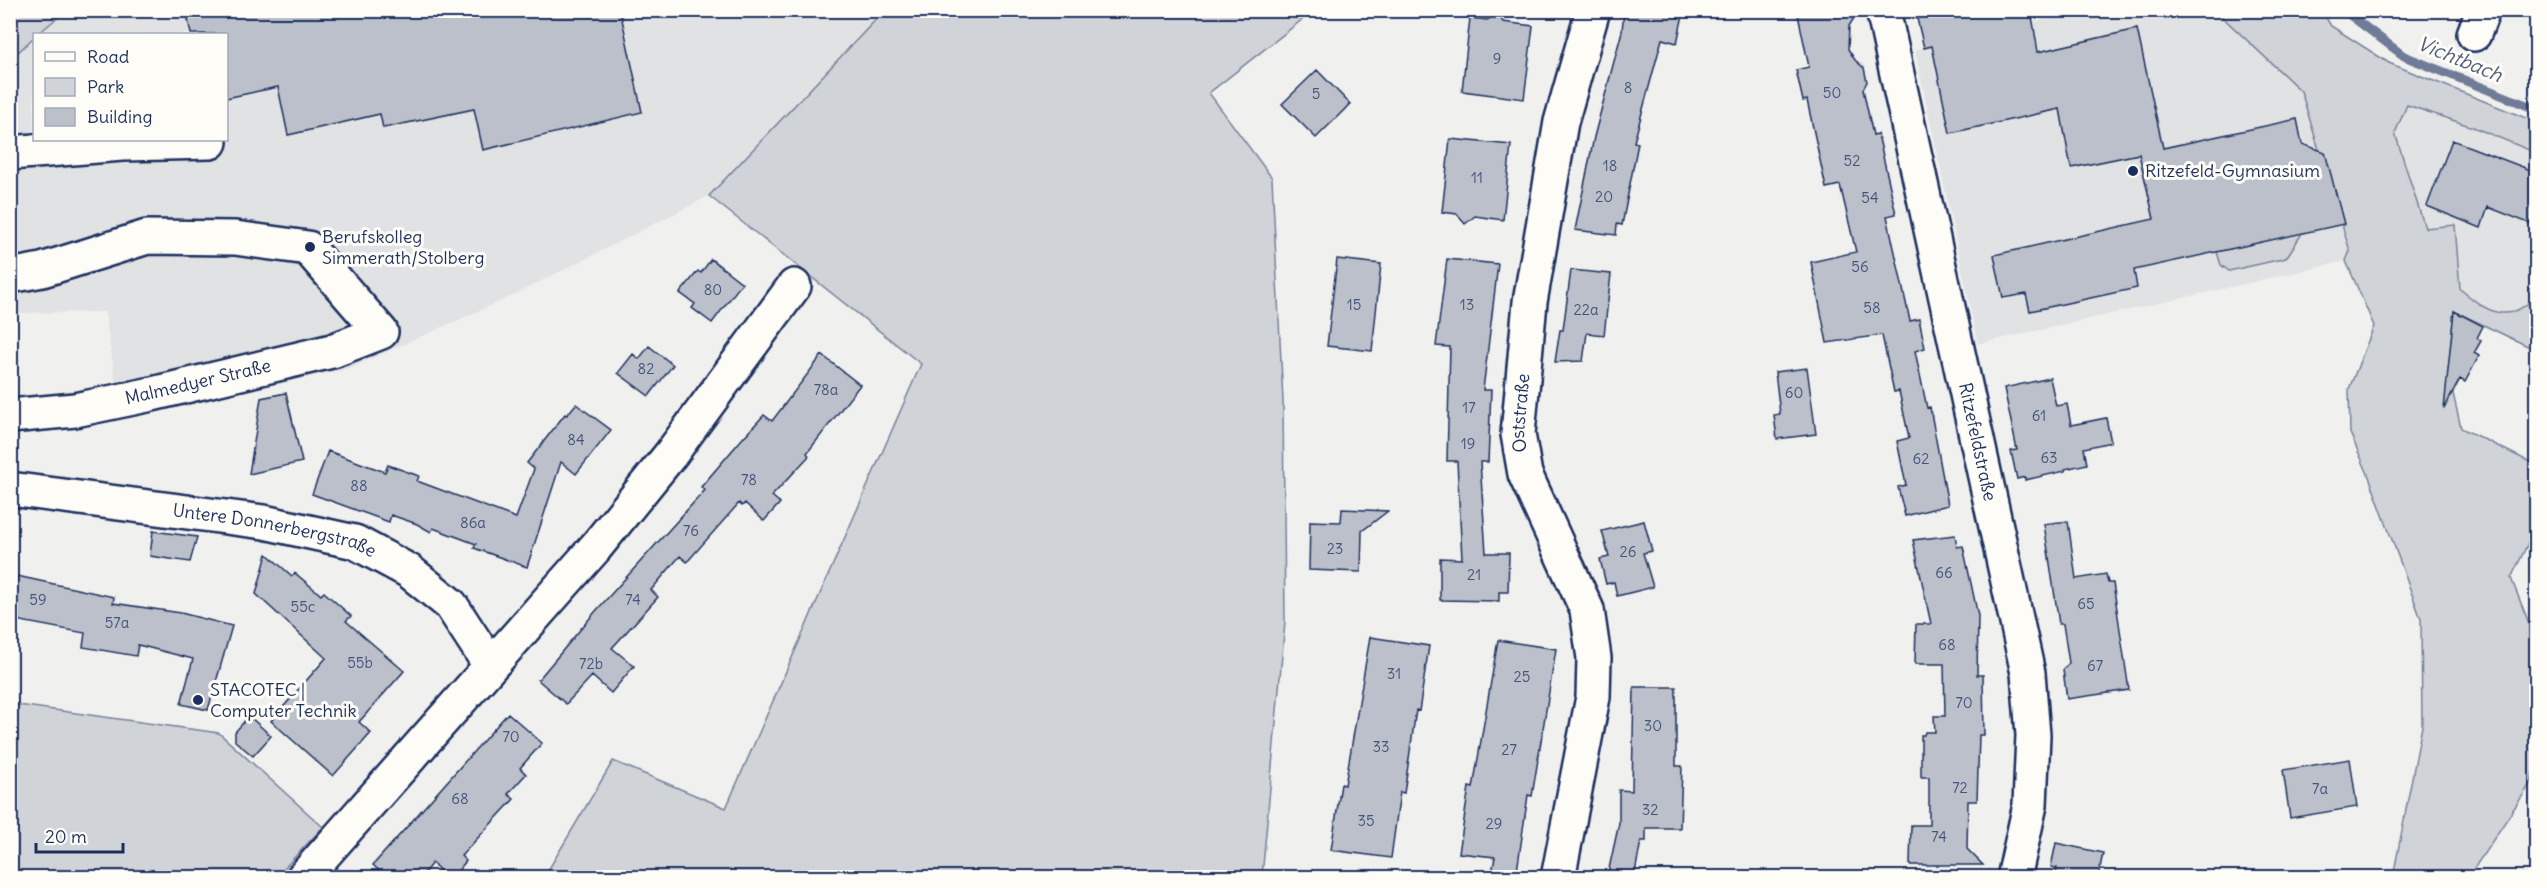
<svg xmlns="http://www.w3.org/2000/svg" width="2547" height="888" viewBox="0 0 2547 888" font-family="Delius,sans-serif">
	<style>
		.built { fill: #e0e2e3 }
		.green { fill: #d0d3d8; stroke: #76819b; stroke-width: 1.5 }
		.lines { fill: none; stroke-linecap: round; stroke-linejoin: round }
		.stream { stroke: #6f7b97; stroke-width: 9 }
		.building { fill: #bbc0ca; stroke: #1b2f5e; stroke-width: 1.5 }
		.minor-casing { stroke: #1b2f5e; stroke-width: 38 }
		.minor { stroke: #fdfcf7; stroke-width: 33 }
		.poi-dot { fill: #1b2f5e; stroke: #fdfcf7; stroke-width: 2 }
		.labels { text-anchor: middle; stroke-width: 6; stroke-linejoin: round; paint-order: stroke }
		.number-label { font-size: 15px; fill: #435379 }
		.poi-label { font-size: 18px; fill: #1b2f5e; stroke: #fdfcf7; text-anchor: start }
		.street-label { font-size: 18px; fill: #1b2f5e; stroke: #fdfcf7 }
		.water-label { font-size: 20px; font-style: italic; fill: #4c5b7f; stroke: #fdfcf7 }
	</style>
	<rect width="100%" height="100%" fill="#f0f0ee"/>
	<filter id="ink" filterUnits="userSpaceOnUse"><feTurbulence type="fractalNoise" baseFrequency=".0167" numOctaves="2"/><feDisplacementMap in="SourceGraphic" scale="12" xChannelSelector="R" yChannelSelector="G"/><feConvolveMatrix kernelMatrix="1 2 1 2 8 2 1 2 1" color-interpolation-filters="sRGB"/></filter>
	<g filter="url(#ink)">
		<!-- built -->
		<path class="built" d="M 65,10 L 884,11 L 709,196 L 510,297 L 350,368 L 121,419 L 105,312 L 11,313 L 10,59 L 34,37 L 34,140 L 226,140 L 226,34 L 38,34 Z
			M 2047,11 L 2216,11 L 2301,91 L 2350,252 L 2346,261 L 1978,344 L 1915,50 L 2047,18 Z
			M 2407,105 L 2473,127 L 2536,153 L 2536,350 L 2483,326 L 2429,241 L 2395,133 Z"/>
		<!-- green -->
		<path class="green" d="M 11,10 L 65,10 L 65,11 L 38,34 L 34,34 L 34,37 L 11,59 Z
			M 884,11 L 1313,11 L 1209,93 L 1272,178 L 1283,401 L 1285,622 L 1262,877 L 544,877 L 613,761 L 726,808 L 921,364 L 709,196 Z
			M 2216,11 L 2322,11 L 2331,26 L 2389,63 L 2536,122 L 2536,153 L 2473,127 L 2407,105 L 2395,133 L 2425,228 L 2455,225 L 2460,289 C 2488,312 2507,326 2536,296 L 2536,350 L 2454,311 L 2448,372 L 2461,428 L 2536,465 L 2536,527 L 2511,578 L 2536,641 L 2536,759 L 2531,783 L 2473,870 L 2472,877 L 2393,877 L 2422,726 L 2421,619 L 2368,474 L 2350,433 L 2349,389 L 2374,326 L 2346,261 L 2350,251 L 2301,91 Z
			M 2303,232 L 2286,258 L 2229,271 L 2221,265 L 2217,252 Z
			M 11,704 L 219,733 L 323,827 L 276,877 L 11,877 Z"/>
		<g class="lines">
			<!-- stream -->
			<path class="stream" d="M 2348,10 L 2351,16 L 2404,56 L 2536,109"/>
		</g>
		<!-- building -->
		<path class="building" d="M 186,10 L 620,10 L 642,112 L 483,150 L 474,109 L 383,128 L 380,114 L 288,135 L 278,87 L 226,98 L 226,34 L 191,34 Z
			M 1624,10 L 1684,10 L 1677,43 L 1662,39 L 1634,142 L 1638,143 L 1622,225 L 1617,224 L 1616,235 L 1575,230 L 1594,137 L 1622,31 Z
			M 1797,10 L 1859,10 L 1849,26 L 1848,49 L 1855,60 L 1864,68 L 1867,82 L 1863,89 L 1873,135 L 1878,134 L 1896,214 L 1887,216 L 1910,321 L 1919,319 L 1925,348 L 1915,351 L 1927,408 L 1930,407 L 1948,505 L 1905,516 L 1898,487 L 1906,485 L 1897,441 L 1909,438 L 1899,391 L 1894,392 L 1882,335 L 1827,343 L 1811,262 L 1856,252 L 1840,185 L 1826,188 L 1807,100 L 1803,101 L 1796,70 L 1809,67 Z
			M 1915,10 L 2031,10 L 2038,52 L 2137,29 L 2163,148 L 2297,119 L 2302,144 L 2325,152 L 2344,224 L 2134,270 L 2137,288 L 2030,311 L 2026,294 L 2003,298 L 1994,255 L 2154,219 L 2139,154 L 2071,168 L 2060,109 L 1950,133 L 1932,46 L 1924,48 Z
			M 1497,14 L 1503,22 L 1533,26 L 1524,99 L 1462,91 L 1470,18 L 1487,20 Z
			M 1317,70 L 1350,104 L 1316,138 L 1282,104 Z
			M 1450,139 L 1511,145 L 1503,220 L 1475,216 L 1465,224 L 1457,214 L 1442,212 Z
			M 2452,140 L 2536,172 L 2536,226 L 2488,207 L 2481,228 L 2427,206 Z
			M 711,259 L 742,283 L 712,323 L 692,308 L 695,304 L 680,293 L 698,271 L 701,273 Z
			M 1337,259 L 1381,264 L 1372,351 L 1327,346 Z
			M 1447,259 L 1498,264 L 1483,390 L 1491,390 L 1488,462 L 1480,462 L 1486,553 L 1509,553 L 1508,592 L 1499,592 L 1499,601 L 1440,600 L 1440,558 L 1462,559 L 1457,461 L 1447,461 L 1450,347 L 1436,346 Z
			M 1571,270 L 1611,274 L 1604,335 L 1587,333 L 1583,361 L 1555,362 L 1560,330 L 1563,330 Z
			M 2454,311 L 2483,326 L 2477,338 L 2481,341 L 2474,353 L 2479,356 L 2465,382 L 2460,379 L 2444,409 Z
			M 649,346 L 673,365 L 649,396 L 618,373 L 633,354 L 639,359 Z
			M 822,355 L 860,385 L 807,453 L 809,456 L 772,496 L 780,503 L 764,521 L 745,503 L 742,506 L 739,503 L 687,562 L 680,556 L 651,590 L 658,597 L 612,648 L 634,666 L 611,693 L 592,676 L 566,704 L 538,680 L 595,612 L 705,490 L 701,487 L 742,439 L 764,415 L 772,421 Z
			M 1807,368 L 1816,434 L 1777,439 L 1774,415 L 1780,414 L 1775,372 Z
			M 2050,378 L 2056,406 L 2067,404 L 2071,425 L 2106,418 L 2111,442 L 2084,448 L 2087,464 L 2065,469 L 2065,471 L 2025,480 L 2025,477 L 2017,479 L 2011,451 L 2017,450 L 2004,388 Z
			M 286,393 L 302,462 L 249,474 L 261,398 Z
			M 576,404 L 611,430 L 576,474 L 561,462 L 527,567 L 474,548 L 476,544 L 433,528 L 431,532 L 417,524 L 391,515 L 389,522 L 312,494 L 328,451 L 385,472 L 388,465 L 419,476 L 417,481 L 516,518 L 534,469 L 527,463 L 565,414 L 567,415 Z
			M 1342,509 L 1388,511 L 1362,531 L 1361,572 L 1309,570 L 1310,521 L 1341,522 Z
			M 1644,521 L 1652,551 L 1643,553 L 1653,587 L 1617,596 L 1614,582 L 1606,584 L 1600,559 L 1609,557 L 1602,531 Z
			M 2068,521 L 2076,579 L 2106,574 L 2108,583 L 2113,583 L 2129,690 L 2067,699 L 2063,670 L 2069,663 L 2063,624 L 2059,624 L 2044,524 Z
			M 153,531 L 197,537 L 190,562 L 150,556 Z
			M 1955,535 L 1957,547 L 1963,546 L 1978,616 L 1977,675 L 1983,675 L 1984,735 L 1979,735 L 1977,801 L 1968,801 L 1967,849 L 1983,865 L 1910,865 L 1911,825 L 1929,825 L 1929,777 L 1921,777 L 1921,735 L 1924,735 L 1925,732 L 1935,732 L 1934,716 L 1945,716 L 1944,664 L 1915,664 L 1916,624 L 1931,624 L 1913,540 Z
			M 267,554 L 292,576 L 295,573 L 321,595 L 324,592 L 351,616 L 346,621 L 404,671 L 359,722 L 371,733 L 333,776 L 271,721 L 326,658 L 256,594 Z
			M 17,576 L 114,597 L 113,603 L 181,613 L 232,626 L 208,710 L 181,704 L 193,659 L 138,645 L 136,656 L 83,647 L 85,633 L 10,619 Z
			M 1370,637 L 1429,646 L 1419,711 L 1416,710 L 1404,793 L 1400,792 L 1391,858 L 1331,850 L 1341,784 L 1345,785 Z
			M 1498,640 L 1556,649 L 1532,796 L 1528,795 L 1516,878 L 1491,878 L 1495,857 L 1459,853 L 1469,787 L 1473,788 Z
			M 1634,687 L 1676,687 L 1676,766 L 1682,766 L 1680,828 L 1646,828 L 1646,841 L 1641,841 L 1634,878 L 1607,878 L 1619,823 L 1619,790 L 1632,791 Z
			M 508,713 L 542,743 L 520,768 L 526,774 L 508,794 L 514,799 L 461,856 L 466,861 L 452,878 L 448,878 L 432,863 L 420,878 L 387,878 L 373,865 Z
			M 249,716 L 271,736 L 253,756 L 235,741 L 235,732 Z
			M 2350,759 L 2357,807 L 2290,818 L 2283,770 Z
			M 2056,843 L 2103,853 L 2098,878 L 2055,878 L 2057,868 L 2051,867 Z"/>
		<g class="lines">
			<defs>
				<g id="minor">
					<path id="s1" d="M 1883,10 L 2028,673 L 2033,735 L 2030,805 L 2014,878"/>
					<path d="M 2474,34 L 2483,10"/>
					<path d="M 10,153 L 122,144 L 210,142"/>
					<path d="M 10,276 L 42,270 L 147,237 L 235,238 L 308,248 L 381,332 L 332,351 L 152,394 L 75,410 L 10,416"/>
					<path id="s2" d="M 10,489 L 264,522 L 355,542 L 409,571 L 451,605 L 490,665"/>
					<path d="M 303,878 L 595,548 L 671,454 L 794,286"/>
					<path id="s3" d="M 1558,878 L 1593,697 L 1594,658 L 1587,610 L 1525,474 L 1518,434 L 1530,302 L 1561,122 L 1593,10"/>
				</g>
			</defs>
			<!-- minor casing -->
			<use href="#minor" class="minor-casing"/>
			<!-- minor -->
			<use href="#minor" class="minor"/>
		</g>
	</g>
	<!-- markers -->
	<g class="poi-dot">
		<circle cx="2133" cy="171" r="6"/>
		<circle cx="310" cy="247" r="6"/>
		<circle cx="198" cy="700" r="6"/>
	</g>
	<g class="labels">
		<!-- number labels -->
		<g class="number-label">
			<text x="1497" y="64">9</text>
			<text x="1628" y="93">8</text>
			<text x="1832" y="98">50</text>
			<text x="1316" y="99">5</text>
			<text x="1852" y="166">52</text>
			<text x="1610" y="171">18</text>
			<text x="1477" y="183">11</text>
			<text x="1604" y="202">20</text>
			<text x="1870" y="203">54</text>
			<text x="1860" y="272">56</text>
			<text x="713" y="295">80</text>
			<text x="1354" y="310">15</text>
			<text x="1467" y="310">13</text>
			<text x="1872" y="313">58</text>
			<text x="1586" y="315">22a</text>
			<text x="646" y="374">82</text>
			<text x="826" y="395">78a</text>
			<text x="1794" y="398">60</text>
			<text x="1469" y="413">17</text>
			<text x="2039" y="421">61</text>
			<text x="576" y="445">84</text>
			<text x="1468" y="449">19</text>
			<text x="2049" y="463">63</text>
			<text x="1921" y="464">62</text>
			<text x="749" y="485">78</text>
			<text x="359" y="491">88</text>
			<text x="473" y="528">86a</text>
			<text x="691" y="536">76</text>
			<text x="1335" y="554">23</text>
			<text x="1628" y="557">26</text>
			<text x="1944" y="578">66</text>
			<text x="1474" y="580">21</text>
			<text x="38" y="605">59</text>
			<text x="633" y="605">74</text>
			<text x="2086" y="609">65</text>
			<text x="303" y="612">55c</text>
			<text x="117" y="628">57a</text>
			<text x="1947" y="650">68</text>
			<text x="360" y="668">55b</text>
			<text x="591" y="669">72b</text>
			<text x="2095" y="671">67</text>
			<text x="1394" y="679">31</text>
			<text x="1522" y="682">25</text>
			<text x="1964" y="708">70</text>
			<text x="1653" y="731">30</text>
			<text x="511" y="742">70</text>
			<text x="1381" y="752">33</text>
			<text x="1509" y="755">27</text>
			<text x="1960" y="793">72</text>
			<text x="2320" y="794">7a</text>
			<text x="460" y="804">68</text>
			<text x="1650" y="815">32</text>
			<text x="1366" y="826">35</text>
			<text x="1494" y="829">29</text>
			<text x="1939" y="842">74</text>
		</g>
		<!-- poi labels -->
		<g class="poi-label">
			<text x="2145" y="177">Ritzefeld-Gymnasium</text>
			<text x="322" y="243">Berufskolleg<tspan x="322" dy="21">Simmerath/Stolberg</tspan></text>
			<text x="210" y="696">STACOTEC |<tspan x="210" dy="21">Computer Technik</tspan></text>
		</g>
		<!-- street labels -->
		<g class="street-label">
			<text transform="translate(198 382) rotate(-13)" y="6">Malmedyer Straße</text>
			<text dy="6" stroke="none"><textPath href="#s3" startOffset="483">Oststraße</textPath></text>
			<text dy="6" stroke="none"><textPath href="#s1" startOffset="442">Ritzefeldstraße</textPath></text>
			<text dy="6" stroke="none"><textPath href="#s2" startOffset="268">Untere Donnerbergstraße</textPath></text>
		</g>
		<!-- water labels -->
		<g class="water-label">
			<text transform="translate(2460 59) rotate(22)" y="7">Vichtbach</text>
		</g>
	</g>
	<!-- margin -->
	<rect width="2547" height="888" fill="none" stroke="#fdfcf7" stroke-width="36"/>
	<rect x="18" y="18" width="2511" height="852" fill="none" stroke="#1b2f5e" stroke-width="2" filter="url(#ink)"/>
	<!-- legend -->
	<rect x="33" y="33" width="195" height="108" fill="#fdfcf7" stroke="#a3aaba" stroke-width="1.5"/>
	<rect x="45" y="52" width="30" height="9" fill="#fdfcf7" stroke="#a3aaba" stroke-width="1.5"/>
	<text x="87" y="63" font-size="18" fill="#1b2f5e">Road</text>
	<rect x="45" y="78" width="30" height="18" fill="#d0d3d8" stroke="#a3aaba" stroke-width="1.5"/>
	<text x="87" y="93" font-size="18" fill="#1b2f5e">Park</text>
	<rect x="45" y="108" width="30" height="18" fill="#bbc0ca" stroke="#a3aaba" stroke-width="1.5"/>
	<text x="87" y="123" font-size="18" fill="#1b2f5e">Building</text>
	<!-- scale -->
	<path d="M36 843v9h87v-9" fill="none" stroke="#1b2f5e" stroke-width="3"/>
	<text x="45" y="843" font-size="18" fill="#1b2f5e" stroke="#fdfcf7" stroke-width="4.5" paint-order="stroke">20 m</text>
</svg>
